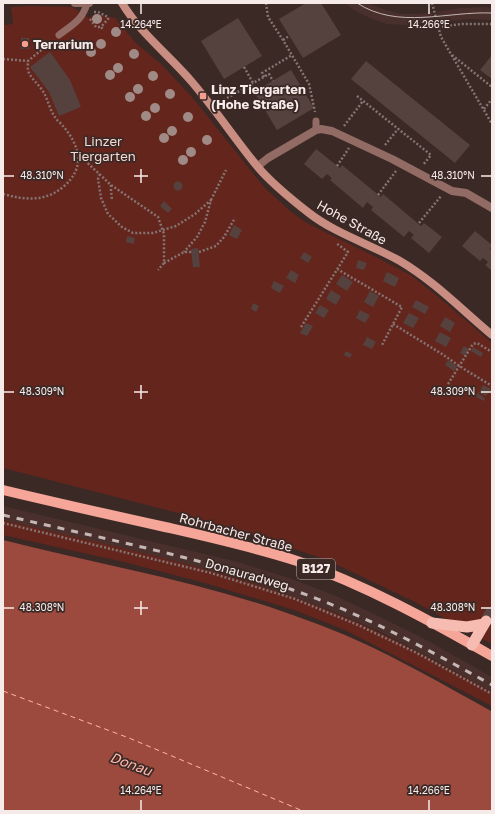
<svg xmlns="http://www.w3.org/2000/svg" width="495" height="814" viewBox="0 0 495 814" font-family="'Golos Text',sans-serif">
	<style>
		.built { fill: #49302c }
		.green { fill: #64251d }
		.water { fill: #9d4a3e }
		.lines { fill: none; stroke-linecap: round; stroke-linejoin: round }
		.ferry { stroke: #feb6aa; stroke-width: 1; stroke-dasharray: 5 4; stroke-linecap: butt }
		.building { fill: #55423f }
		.trunk-tunnel { stroke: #574643; stroke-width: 11; stroke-dasharray: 11 5.5; stroke-linecap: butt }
		.path { stroke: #847472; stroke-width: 2.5; stroke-dasharray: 2 2; stroke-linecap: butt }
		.service { stroke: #926b64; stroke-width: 7 }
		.minor { stroke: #926b64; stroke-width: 8 }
		.secondary { stroke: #ca8d82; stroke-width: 8 }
		.primary { stroke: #f5a699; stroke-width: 10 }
		.trunk { stroke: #f6bbb1; stroke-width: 11 }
		.tram { stroke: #c5b7b5; stroke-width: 1 }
		.rail { stroke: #c5b7b5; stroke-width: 3; stroke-dasharray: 7 7; stroke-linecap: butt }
		.tree { fill: #a08a86 }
		.ticks { fill: none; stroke: #f7ebe9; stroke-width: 1.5 }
		.poi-dot { fill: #f59d8e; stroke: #3b2926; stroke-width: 1.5 }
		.labels { text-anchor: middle; stroke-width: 3.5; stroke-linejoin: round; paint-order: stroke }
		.shield { fill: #3b2926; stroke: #bfb1ae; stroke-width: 1 }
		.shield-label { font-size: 12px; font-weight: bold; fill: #f7ebe9 }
		.poi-label { font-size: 13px; font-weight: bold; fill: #f7ebe9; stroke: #3b2926; text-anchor: start }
		.park-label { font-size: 13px; fill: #f3dad5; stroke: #3b2926 }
		.street-label { font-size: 13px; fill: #f7ebe9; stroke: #3b2926 }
		.water-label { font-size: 14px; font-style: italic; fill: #feb6aa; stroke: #3b2926 }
		.ticks-label { font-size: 10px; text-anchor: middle; fill: #f7ebe9; stroke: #3b2926; stroke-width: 3.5; stroke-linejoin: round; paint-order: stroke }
	</style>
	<rect width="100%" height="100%" fill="#3b2926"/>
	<!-- built -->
	<path class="built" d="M 345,3 L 367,3 L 386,10 L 401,14 L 417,14 L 432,12 L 434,23 L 407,25 L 387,24 L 372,19 L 357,12 Z
		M 486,7 L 492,8 L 492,20 L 470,19 L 439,22 L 437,12 L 460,8 Z
		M 3,506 L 238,562 L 289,578 L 336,596 L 374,614 L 421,637 L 492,677 L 492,692 L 433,659 L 383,633 L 335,612 L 252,583 L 204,569 L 3,520 Z"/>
	<!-- green -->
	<path class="green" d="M 32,6 L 72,7 L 89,18 L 96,14 L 115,18 L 136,43 L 162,65 L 192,97 L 264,187 L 290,211 L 307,223 L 380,259 L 412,276 L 442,300 L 492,343 L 492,644 L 415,602 L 327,560 L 265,539 L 190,516 L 3,468 L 3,25 L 13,24 L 11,7 Z
		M 3,520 C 114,547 229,569 335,613 C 390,635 440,664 492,692 L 492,706 L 345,630 L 294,610 L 205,583 L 128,563 L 3,535 Z"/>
	<!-- water -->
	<path class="water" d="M 3,540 C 97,564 193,580 284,612 C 307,620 332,629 354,639 C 401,660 446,686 491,711 L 492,711 L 492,811 L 3,811 Z"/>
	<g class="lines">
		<!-- ferry -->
		<path class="ferry" d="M 3,691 L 129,738 L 303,811"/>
	</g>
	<!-- building -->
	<path class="building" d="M 306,3 L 321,3 L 341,35 L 303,58 L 279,19 Z
		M 238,18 L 262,56 L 224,79 L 201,41 Z
		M 21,38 L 29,38 L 29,49 L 21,49 Z
		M 50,52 L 70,80 L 81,107 L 59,116 L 49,92 L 30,67 Z
		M 492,55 L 492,79 L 480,70 Z
		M 366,61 L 470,145 L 455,163 L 351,79 Z
		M 291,70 L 314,108 L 277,130 L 254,92 Z
		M 316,149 L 340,168 L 342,165 L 381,197 L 383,194 L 421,226 L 424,223 L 442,237 L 429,253 L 411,238 L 414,235 L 409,231 L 404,237 L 371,210 L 373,207 L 367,202 L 363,208 L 330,180 L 332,178 L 327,174 L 322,179 L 304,164 Z
		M173.5 186a4.5 4.5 0 1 1 9 0a4.5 4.5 0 1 1-9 0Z
		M 164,201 L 172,209 L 168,213 L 160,206 Z
		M 234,225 L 242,230 L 237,239 L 229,235 Z
		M 475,231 L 492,245 L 490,249 L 492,250 L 492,271 L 485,265 L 488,262 L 483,258 L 480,261 L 462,246 Z
		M 127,236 L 135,238 L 134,244 L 126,242 Z
		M 198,248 L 200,267 L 193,267 L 191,249 Z
		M 304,252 L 312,257 L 308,263 L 300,258 Z
		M 358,260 L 367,263 L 364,270 L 356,268 Z
		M 291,270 L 299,275 L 295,283 L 286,278 Z
		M 387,272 L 399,278 L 395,287 L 383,281 Z
		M 342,275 L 353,282 L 347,291 L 336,284 Z
		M 274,281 L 284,286 L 280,293 L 271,288 Z
		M 331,290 L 341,296 L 336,305 L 326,299 Z
		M 370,291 L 379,296 L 373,307 L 364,302 Z
		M 416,300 L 429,307 L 425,314 L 412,307 Z
		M 253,303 L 259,306 L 256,312 L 251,309 Z
		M 320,305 L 329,310 L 324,318 L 315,313 Z
		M 360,310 L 370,315 L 365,323 L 356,318 Z
		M 409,313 L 419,318 L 413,328 L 403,323 Z
		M 445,317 L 455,323 L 450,332 L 440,326 Z
		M 306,323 L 313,326 L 307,336 L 300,333 Z
		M 440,332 L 451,338 L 446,347 L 435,341 Z
		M 367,337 L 376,342 L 372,349 L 363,345 Z
		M 464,346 L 469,349 L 465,356 L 460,353 Z
		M 473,347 L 483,353 L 481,357 L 471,351 Z
		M 346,351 L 352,354 L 350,358 L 344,355 Z
		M 448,360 L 457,366 L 454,371 L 445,365 Z
		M 451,385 L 457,389 L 453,395 L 447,391 Z
		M 483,385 L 491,389 L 486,396 L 479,393 Z
		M 477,393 L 485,398 L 484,401 L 476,397 Z"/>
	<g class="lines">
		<!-- trunk-tunnel -->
		<path class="trunk-tunnel" d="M 487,619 L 492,610"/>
		<!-- path -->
		<path class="path" d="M 266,3 L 268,17 L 283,40 L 309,84 L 315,112
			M 432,3 L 441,37 L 492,124
			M 94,12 L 98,12 L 108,17 L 108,19 L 101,27 L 104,30
			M 90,19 L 96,27 L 101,27
			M 438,27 L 462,24 L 492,24
			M 283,40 L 289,36
			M 452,55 L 492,87
			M 3,59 L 28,61
			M 244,67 L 253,83
			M 264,77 L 262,73 L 292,55
			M 357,96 L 431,155 L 423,165
			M 220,102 L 269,74 L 273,81
			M 484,109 L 492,99
			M 344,126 L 363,101
			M 385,145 L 398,129
			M 79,155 L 111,185 L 158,217 L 164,234 L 164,263 L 158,270
			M 337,166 L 349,148
			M 100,174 L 98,179 L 101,198 L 108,214 L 122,227 L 133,233 L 153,233 L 176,226 L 195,214 L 211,200 L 205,222 L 197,237 L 184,252
			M 111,185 L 111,191 L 112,200
			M 3,194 C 25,200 45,202 63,187 C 86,168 80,146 63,126 C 61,123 57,121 55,117 C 49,109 48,98 42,90 C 38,84 32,79 29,73 C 27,70 28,64 28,61 L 52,41
			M 378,195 L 396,171
			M 211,200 L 226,170
			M 419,223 L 441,196
			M 199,252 L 216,246 L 224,237 L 235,218
			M 164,263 L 184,252 L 192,252
			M 337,269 L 402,307 L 382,345
			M 393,324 L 442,354 L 464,369 L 492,386
			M 301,327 L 348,252 L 336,243
			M 448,384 L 473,344 L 477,343 L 492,352
			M 3,523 L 211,573 L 295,599 L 358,625 L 417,653 L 492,694"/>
		<!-- service -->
		<path class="service" d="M 59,35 C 72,25 83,20 87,3
			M 316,130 L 316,121"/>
		<!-- minor -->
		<path class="minor" d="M 75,3 L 89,3
			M 258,166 L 268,158 L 316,130 L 321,129 L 332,131 L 392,159 L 452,191 L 466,193 L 492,208"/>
		<!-- secondary -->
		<path class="secondary" d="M 122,3 C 140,33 170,56 192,82 C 215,109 235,139 257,166 C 272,184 291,199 309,213 C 336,234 370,244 400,261 C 434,281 462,310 492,335"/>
		<!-- primary -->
		<path class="primary" d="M 3,490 C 57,503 111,515 165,527 C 209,537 254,547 297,561 C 365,585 429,620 492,656"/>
		<!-- trunk -->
		<path class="trunk" d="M 432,623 L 467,627 L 484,624
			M 472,645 L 486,621"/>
		<!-- tram -->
		<path class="tram" d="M 357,3 C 398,30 447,11 492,13"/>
		<!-- rail -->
		<path class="rail" d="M 3,515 C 100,538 199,557 293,590 C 363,614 427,649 492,685"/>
	</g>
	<!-- trees -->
	<g class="tree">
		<circle cx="97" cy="19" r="5"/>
		<circle cx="116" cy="32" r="5"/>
		<circle cx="101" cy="44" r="5"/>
		<circle cx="91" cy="52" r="5"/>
		<circle cx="134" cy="54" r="5"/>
		<circle cx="118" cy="68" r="5"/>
		<circle cx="110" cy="75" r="5"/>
		<circle cx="153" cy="76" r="5"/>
		<circle cx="138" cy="89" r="5"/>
		<circle cx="170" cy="94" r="5"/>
		<circle cx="130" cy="97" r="5"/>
		<circle cx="155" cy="108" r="5"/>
		<circle cx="146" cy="116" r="5"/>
		<circle cx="188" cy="117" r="5"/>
		<circle cx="172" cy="131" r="5"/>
		<circle cx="164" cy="138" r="5"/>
		<circle cx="207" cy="140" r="5"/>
		<circle cx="191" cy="152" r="5"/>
		<circle cx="183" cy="160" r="5"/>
	</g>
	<!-- ticks -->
	<path class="ticks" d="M 141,4 L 141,14M 429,4 L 429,14M 141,169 L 141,183M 4,176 L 14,176M 134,176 L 148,176M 481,176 L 491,176M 141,385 L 141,399M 4,392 L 14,392M 134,392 L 148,392M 481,392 L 491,392M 141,601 L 141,615M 4,608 L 14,608M 134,608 L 148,608M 481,608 L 491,608M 141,800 L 141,810M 429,800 L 429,810"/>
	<!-- markers -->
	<g class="poi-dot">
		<circle cx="25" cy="44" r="4"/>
		<rect x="199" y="92" width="8" height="8" rx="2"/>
	</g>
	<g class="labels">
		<!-- shield labels -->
		<rect class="shield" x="297" y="559" width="38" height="20" rx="3"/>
		<g class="shield-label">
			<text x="316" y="573">B127</text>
		</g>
		<!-- poi labels -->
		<g class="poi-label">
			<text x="33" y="49">Terrarium</text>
			<text x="211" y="94">Linz Tiergarten<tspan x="211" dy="15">(Hohe Straße)</tspan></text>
		</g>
		<!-- park labels -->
		<g class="park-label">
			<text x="103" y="146">Linzer<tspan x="103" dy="15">Tiergarten</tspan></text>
		</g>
		<!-- street labels -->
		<g class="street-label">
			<text transform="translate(352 222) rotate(29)" y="5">Hohe Straße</text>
			<text transform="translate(236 532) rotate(15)" y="5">Rohrbacher Straße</text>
			<text transform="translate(247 574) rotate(16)" y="5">Donauradweg</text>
		</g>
		<!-- water labels -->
		<g class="water-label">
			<text transform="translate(131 764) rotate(20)" y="5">Donau</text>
		</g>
	</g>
	<g class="ticks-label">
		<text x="141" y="28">14.264°E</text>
		<text x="429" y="28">14.266°E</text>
		<text x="42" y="179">48.310°N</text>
		<text x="453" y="179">48.310°N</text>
		<text x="42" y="395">48.309°N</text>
		<text x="453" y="395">48.309°N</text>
		<text x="42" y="611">48.308°N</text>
		<text x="453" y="611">48.308°N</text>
		<text x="141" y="794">14.264°E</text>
		<text x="429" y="794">14.266°E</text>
	</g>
	<!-- border -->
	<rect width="495" height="814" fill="none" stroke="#f7ebe9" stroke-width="8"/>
</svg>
